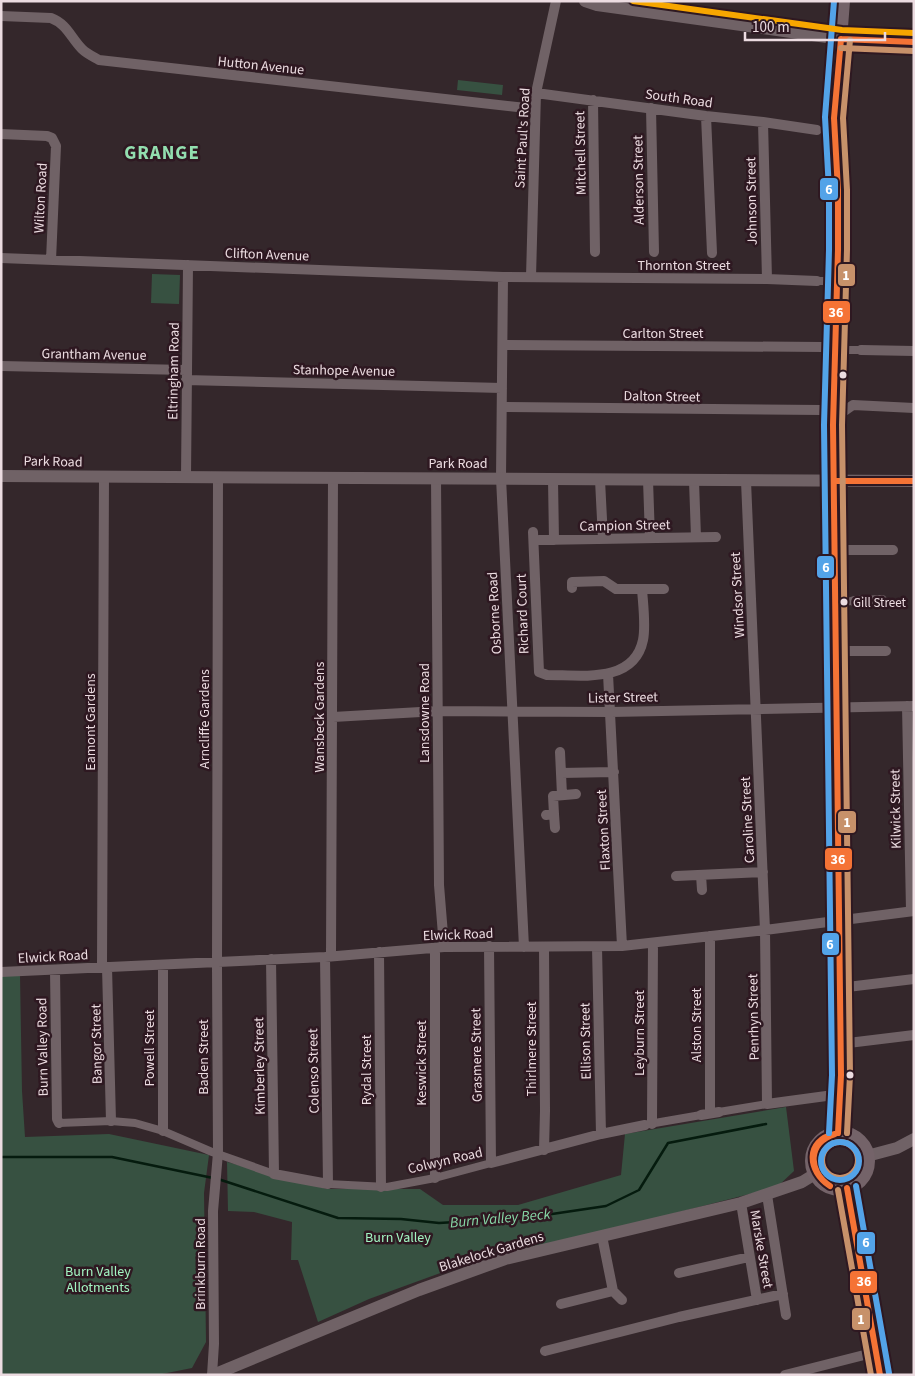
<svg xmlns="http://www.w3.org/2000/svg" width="915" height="1376" viewBox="0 0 915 1376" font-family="'Source Sans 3',sans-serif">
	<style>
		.green { fill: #375141 }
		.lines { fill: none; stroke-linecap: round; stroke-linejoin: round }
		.stream { stroke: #051b0e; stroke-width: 2.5 }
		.pedestrian { stroke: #706266; stroke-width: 8 }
		.minor { stroke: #706266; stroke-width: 10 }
		.tertiary { stroke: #706266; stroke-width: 12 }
		.secondary { stroke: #746369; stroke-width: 14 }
		.bus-1-casing { stroke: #2e1821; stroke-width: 10 }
		.bus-2-casing { stroke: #2e1821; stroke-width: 10 }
		.bus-3-casing { stroke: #2e1821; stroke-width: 10 }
		.bus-4-casing { stroke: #2e1821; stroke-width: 10 }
		.bus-1 { stroke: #f57335; stroke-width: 6 }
		.bus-2 { stroke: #c7916a; stroke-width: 6 }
		.bus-3 { stroke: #53a3e8; stroke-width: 6 }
		.bus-4 { stroke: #f7a600; stroke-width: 6 }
		.bus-dot { fill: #ecdce1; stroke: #2e1821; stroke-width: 2 }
		.labels { text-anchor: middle; stroke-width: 5; stroke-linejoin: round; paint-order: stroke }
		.bus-label { font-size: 13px; fill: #ecdce1; stroke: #2e1821; text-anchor: start }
		.street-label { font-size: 14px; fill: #ecdce1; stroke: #2e1821 }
		.park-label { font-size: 14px; fill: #a2f5c2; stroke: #2e1821 }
		.water-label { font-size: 15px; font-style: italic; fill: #88daa8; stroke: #2e1821 }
		.district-label { font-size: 19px; font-weight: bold; letter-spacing: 1px; fill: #92deaf; stroke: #2e1821 }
		.line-badge { stroke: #2e1821; stroke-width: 2 }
		.badge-label { font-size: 14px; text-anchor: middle; font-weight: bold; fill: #fff }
	</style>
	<rect width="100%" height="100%" fill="#34272b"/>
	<!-- green -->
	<path class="green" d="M 458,80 L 503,85 L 502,95 L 457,90 Z
		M 152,274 L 180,275 L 179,304 L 151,303 Z
		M 20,975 L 22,1091 L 25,1137 L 109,1134 L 209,1155 L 204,1193 L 206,1342 L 192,1368 L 157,1375 L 1,1375 L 1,976 Z
		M 786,1107 L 794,1171 L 777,1187 L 625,1226 L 465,1264 L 369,1299 L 318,1322 L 298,1260 L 291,1260 L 292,1222 L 254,1212 L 228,1211 L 227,1162 L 327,1189 L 420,1189 L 443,1205 L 518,1205 L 621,1175 L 625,1134 Z"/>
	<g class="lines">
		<!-- stream -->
		<path class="stream" d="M 1,1157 L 112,1157 L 213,1178
			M 218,1179 L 338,1218 L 401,1219 L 439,1223 L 525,1218 L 606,1206 L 639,1190 L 668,1143 L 766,1124"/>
		<!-- pedestrian -->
		<path class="pedestrian" d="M 817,281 L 837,281
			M 834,350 L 861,350
			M 836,602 L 854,601
			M 719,1112 L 767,1104
			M 59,1123 L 111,1121 L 135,1123 L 163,1131 L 212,1152 L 274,1174
			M 649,1124 L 701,1115
			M 328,1184 L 387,1187 L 435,1178 L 491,1163"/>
		<!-- minor -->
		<path class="minor" d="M 1,16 L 51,18 C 67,24 71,38 82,49 C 87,54 94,57 99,60 L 535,109
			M 536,93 L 706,116 L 763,122 L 817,130
			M 593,100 L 595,252
			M 651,108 L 654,252
			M 706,116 L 712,253
			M 763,122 L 767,279
			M 1,134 L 47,136 L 52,138 L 56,146 L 51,260
			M 1,258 L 503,277 L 767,279 L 817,281
			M 503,277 L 501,478 L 524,947
			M 531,277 L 536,93 L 556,1
			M 503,345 L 823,347
			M 861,350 L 914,351
			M 1,366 L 186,370
			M 186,380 L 502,388
			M 502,407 L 822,410
			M 833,425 L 843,412 L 853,405 L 914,408
			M 186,477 L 188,265
			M 436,478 L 439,885 L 444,947
			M 553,480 L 554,540
			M 600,480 L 603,539
			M 648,480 L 650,538
			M 694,481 L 696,537
			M 746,481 L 765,930 L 767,1104 L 841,1094
			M 533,532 L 539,672 L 547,675 C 581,675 634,684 643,640 C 646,626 643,604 642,589 L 616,589 L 604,581 L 572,582 L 572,588
			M 539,540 L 716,537
			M 836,550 L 893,550
			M 642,589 L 664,589
			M 854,601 L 882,600
			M 837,651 L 886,651
			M 608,674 L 622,946
			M 907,706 L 911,911
			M 333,717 L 438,711 L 611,712 L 914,706
			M 560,752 L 562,795
			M 561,773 L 614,772
			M 554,814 L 555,828
			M 546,815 L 554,814 L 553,796 L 576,794
			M 701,875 L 702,890
			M 676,876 L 763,872
			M 710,936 L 710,1113
			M 489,946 L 491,1163 L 601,1134 L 645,1125
			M 597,947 L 601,1134
			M 435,948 L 435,1178
			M 379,952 L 381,1187
			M 331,956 L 333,477
			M 271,959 L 274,1174 L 328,1184 L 325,957
			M 163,965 L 163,1131
			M 102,967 L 104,477
			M 107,967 L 111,1121
			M 55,970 L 57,1119 L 59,1123
			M 1,972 L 325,957 L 444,947 L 622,946 L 765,930 L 914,911
			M 839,988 L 914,979
			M 840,1044 L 914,1035
			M 701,1115 L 719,1112
			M 652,1124 L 653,943
			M 544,1150 L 545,1111 L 544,947
			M 767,1195 L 786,1315
			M 741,1203 L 757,1300
			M 602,1236 L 613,1291 L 622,1300
			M 679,1273 L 749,1257
			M 561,1304 L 613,1291
			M 545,1351 L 679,1317 L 783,1294
			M 212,1375 L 214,1344 L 213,1211 L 218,1153 L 217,967 L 218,477
			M 785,1375 L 876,1352"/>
		<!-- tertiary -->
		<path class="tertiary" d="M 585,1 L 597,5 L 841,39 L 914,42
			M 1,476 L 914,481
			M 867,1156 L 897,1148 L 914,1139
			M 213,1375 L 419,1290 L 505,1259 L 741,1203 L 802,1182 L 815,1174"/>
		<!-- secondary -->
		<path class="secondary" d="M 838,1133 L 841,1075 L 833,425 L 834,350 L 838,250 L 838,190 L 834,118 L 843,1
			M812 1161a28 28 0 1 1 56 0a28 28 0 1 1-56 0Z
			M 847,1188 L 880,1375"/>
		<defs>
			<path id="bus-1" d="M 841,39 L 914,42
				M 834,481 L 914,481
				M 838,1133 L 841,1075 L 833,425 L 838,250 L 838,190 L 834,118 L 841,39
				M 830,1186 C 807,1171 805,1140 835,1134
				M 830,1186 C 807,1171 808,1142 835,1134
				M 847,1188 L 880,1375"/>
			<path id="bus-2" d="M 841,48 L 914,51
				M 847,1133 L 850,1075 L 842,425 L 847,250 L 847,190 L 843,118 L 850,40
				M822 1160a18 18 0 1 1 36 0a18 18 0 1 1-36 0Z
				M 838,1190 L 871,1375"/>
			<path id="bus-3" d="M 829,1133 L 832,1075 L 824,425 L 829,250 L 829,190 L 825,117 L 834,1
				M821 1161a19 19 0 1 1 38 0a19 19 0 1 1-38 0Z
				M 856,1186 L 889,1373"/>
			<path id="bus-4" d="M 633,1 L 842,30 L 914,33"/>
		</defs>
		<!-- bus-1 casing -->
		<use href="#bus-1" class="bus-1-casing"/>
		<!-- bus-2 casing -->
		<use href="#bus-2" class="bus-2-casing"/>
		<!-- bus-3 casing -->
		<use href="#bus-3" class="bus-3-casing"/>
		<!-- bus-4 casing -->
		<use href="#bus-4" class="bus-4-casing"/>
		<!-- bus-1 -->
		<use href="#bus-1" class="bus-1"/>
		<!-- bus-2 -->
		<use href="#bus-2" class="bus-2"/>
		<!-- bus-3 -->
		<use href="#bus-3" class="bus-3"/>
		<!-- bus-4 -->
		<use href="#bus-4" class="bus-4"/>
	</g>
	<!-- markers -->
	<g class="bus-dot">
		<circle cx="843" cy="375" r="4.5"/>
		<circle cx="844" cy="602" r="4.5"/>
		<circle cx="850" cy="1075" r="4.5"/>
	</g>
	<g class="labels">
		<!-- bus labels -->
		<g class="bus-label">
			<text x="853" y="607">Gill Street</text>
		</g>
		<!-- street labels -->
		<g class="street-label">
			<text transform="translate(261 65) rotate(6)" y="5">Hutton Avenue</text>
			<text transform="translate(679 98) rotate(8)" y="5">South Road</text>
			<text transform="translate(522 138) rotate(-87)" y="5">Saint Paul's Road</text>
			<text transform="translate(580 153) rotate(-91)" y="5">Mitchell Street</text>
			<text transform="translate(638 180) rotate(-91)" y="5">Alderson Street</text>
			<text transform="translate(40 198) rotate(-87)" y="5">Wilton Road</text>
			<text transform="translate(751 201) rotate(-91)" y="5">Johnson Street</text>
			<text transform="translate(267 254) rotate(2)" y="5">Clifton Avenue</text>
			<text x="684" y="270">Thornton Street</text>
			<text x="663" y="338">Carlton Street</text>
			<text transform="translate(94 354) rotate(1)" y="5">Grantham Avenue</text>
			<text transform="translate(344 370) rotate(1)" y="5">Stanhope Avenue</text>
			<text transform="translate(173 371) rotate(-89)" y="5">Eltringham Road</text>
			<text transform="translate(662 396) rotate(1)" y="5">Dalton Street</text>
			<text transform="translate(53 461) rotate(1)" y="5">Park Road</text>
			<text x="458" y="468">Park Road</text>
			<text transform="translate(625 525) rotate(-1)" y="5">Campion Street</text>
			<text transform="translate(737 595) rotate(-93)" y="5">Windsor Street</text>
			<text transform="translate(494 613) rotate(-93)" y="5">Osborne Road</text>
			<text transform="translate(522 614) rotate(-92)" y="5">Richard Court</text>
			<text transform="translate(623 697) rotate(-1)" y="5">Lister Street</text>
			<text transform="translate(424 713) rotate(-90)" y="5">Lansdowne Road</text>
			<text transform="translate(319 717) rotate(-90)" y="5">Wansbeck Gardens</text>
			<text transform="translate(204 719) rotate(-90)" y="5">Arncliffe Gardens</text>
			<text transform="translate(90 722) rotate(-90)" y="5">Eamont Gardens</text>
			<text transform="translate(895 809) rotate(-91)" y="5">Kilwick Street</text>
			<text transform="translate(747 820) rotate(-93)" y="5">Caroline Street</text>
			<text transform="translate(603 830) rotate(-93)" y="5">Flaxton Street</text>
			<text transform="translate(458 934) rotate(-2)" y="5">Elwick Road</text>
			<text transform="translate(53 956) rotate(-3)" y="5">Elwick Road</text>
			<text transform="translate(753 1017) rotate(-91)" y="5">Penrhyn Street</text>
			<text transform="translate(696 1025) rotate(-90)" y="5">Alston Street</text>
			<text transform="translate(639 1033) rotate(-90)" y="5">Leyburn Street</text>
			<text transform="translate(585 1041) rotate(-91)" y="5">Ellison Street</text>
			<text transform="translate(96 1044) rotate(-91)" y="5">Bangor Street</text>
			<text transform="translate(42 1047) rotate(-91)" y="5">Burn Valley Road</text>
			<text transform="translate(149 1048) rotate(-90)" y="5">Powell Street</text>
			<text transform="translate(531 1049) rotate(-90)" y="5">Thirlmere Street</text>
			<text transform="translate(476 1055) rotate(-91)" y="5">Grasmere Street</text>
			<text transform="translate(203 1057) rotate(-90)" y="5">Baden Street</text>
			<text transform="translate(421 1063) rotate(-90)" y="5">Keswick Street</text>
			<text transform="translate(259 1066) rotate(-91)" y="5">Kimberley Street</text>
			<text transform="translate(366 1070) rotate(-90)" y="5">Rydal Street</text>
			<text transform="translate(313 1071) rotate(-91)" y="5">Colenso Street</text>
			<text transform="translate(445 1160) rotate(-13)" y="5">Colwyn Road</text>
			<text transform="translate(762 1249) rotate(80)" y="5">Marske Street</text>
			<text transform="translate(491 1251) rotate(-17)" y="5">Blakelock Gardens</text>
			<text transform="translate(200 1264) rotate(-90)" y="5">Brinkburn Road</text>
		</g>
		<!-- park labels -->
		<g class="park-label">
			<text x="398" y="1242">Burn Valley</text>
			<text x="98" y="1276">Burn Valley<tspan x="98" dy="16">Allotments</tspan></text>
		</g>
		<!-- water labels -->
		<g class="water-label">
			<text transform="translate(500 1218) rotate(-5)" y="5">Burn Valley Beck</text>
		</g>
		<!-- district labels -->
		<g class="district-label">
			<text x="162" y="159">GRANGE</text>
		</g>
	</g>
	<g class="line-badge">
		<rect x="819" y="177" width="20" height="24" rx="5" fill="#53a3e8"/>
		<rect x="837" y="263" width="19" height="24" rx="5" fill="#c7916a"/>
		<rect x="822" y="300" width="29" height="24" rx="5" fill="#f57335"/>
		<rect x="816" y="555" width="19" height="24" rx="5" fill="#53a3e8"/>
		<rect x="837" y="810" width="20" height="24" rx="5" fill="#c7916a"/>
		<rect x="824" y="847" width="29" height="24" rx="5" fill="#f57335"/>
		<rect x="821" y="932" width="19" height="24" rx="5" fill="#53a3e8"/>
		<rect x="856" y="1231" width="20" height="24" rx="5" fill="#53a3e8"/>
		<rect x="849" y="1270" width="29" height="24" rx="5" fill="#f57335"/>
		<rect x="851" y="1307" width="20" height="24" rx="5" fill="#c7916a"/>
	</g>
	<g class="badge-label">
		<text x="829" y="194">6</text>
		<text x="846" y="280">1</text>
		<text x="836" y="317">36</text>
		<text x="826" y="572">6</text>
		<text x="847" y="827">1</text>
		<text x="838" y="864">36</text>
		<text x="830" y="949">6</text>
		<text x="866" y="1247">6</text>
		<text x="864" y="1286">36</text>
		<text x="861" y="1324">1</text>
	</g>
	<!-- border -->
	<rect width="915" height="1376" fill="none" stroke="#ecdce1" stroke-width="5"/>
	<!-- scale -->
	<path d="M745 32v8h140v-8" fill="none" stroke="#ecdce1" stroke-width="2.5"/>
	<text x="752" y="32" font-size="15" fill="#ecdce1" stroke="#2e1821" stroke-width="4" paint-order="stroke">100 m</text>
</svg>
